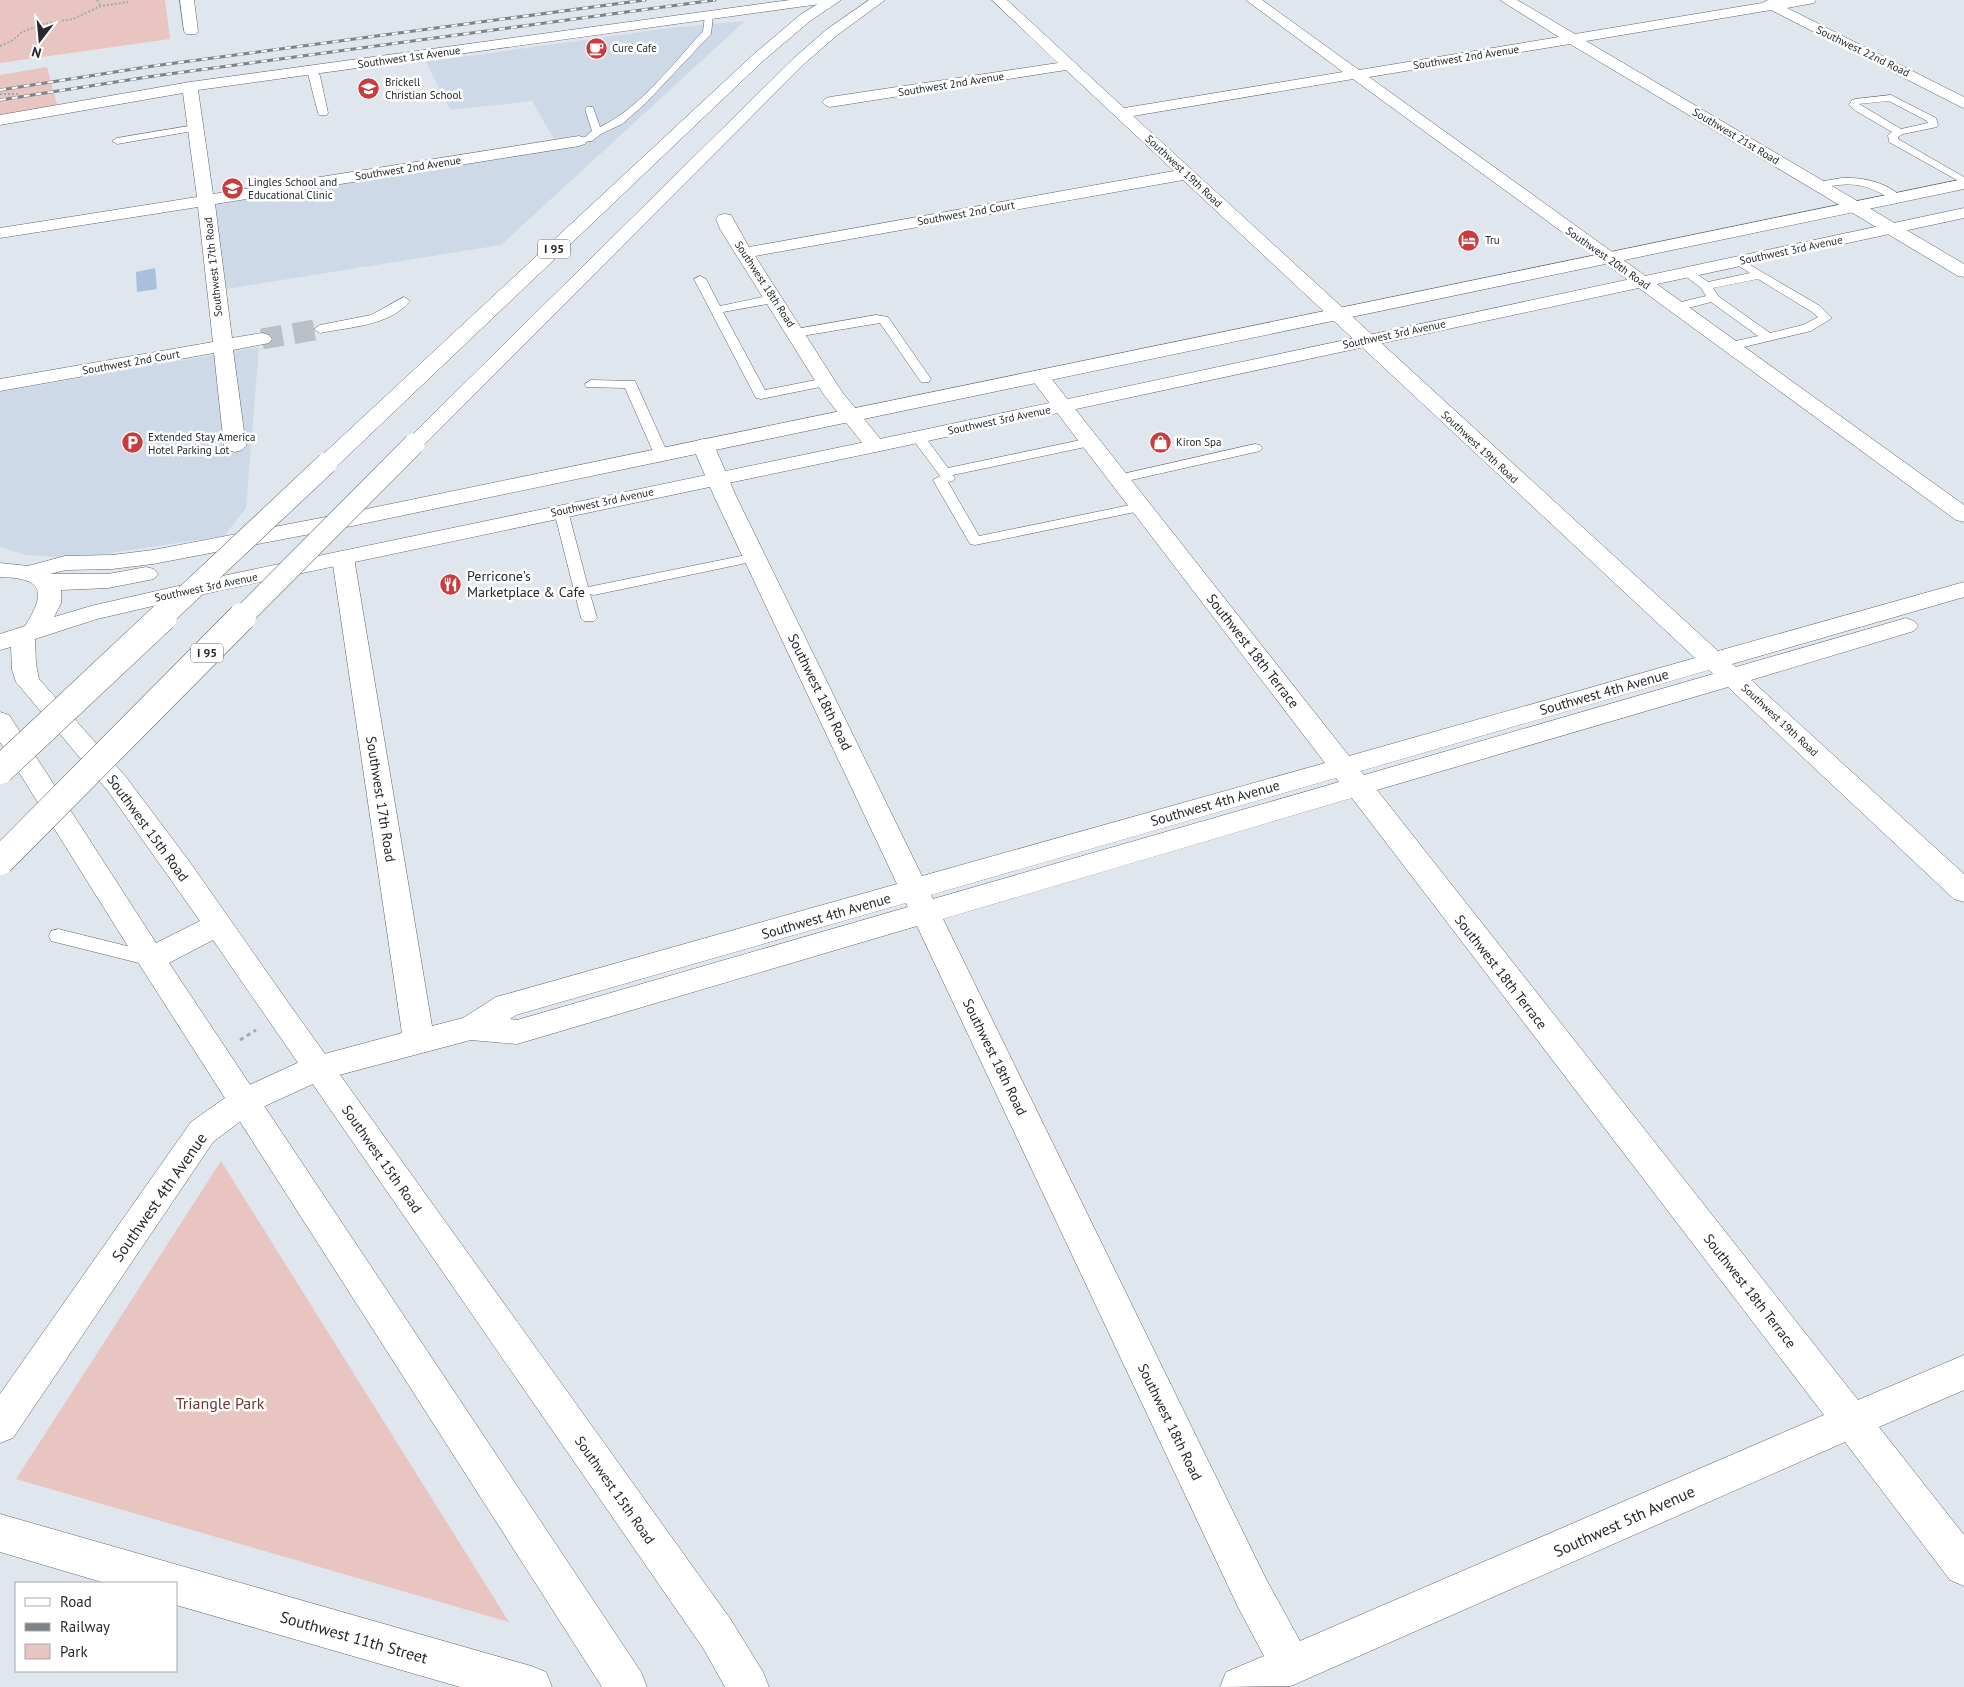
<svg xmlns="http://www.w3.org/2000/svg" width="1964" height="1687" viewBox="0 0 1964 1687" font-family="'PT Sans',sans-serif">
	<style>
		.built { fill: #ced9e7 }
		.green { fill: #e9c5c2 }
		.water { fill: #a8bfde }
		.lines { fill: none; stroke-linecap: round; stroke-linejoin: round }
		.street-tunnel { stroke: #bac0c7; stroke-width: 21; stroke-dasharray: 21 11; stroke-linecap: butt }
		.lane-casing { stroke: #5f646c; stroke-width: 1 }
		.street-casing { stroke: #5f646c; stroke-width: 1 }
		.secondary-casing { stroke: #5f646c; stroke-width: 1 }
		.highway-casing { stroke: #5f646c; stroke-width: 1 }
		.path-far1 { stroke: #a4a9b0; stroke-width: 2; stroke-dasharray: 2 2; stroke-linecap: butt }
		.path { stroke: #a4a9b0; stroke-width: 3; stroke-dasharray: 4 4; stroke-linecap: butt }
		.lane { fill: #fff; fill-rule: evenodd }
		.street { fill: #fff; fill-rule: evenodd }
		.secondary { fill: #fff; fill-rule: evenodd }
		.highway { fill: #fff; fill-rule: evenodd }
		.rail-casing { stroke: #7e8388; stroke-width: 3 }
		.rail { stroke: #fff; stroke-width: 2; stroke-dasharray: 6; stroke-linecap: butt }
		.highway-bridge-far1-casing { stroke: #5f646c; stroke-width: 22; stroke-linecap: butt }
		.highway-bridge-casing { stroke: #5f646c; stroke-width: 29; stroke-linecap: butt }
		.highway-bridge-far1 { stroke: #fff; stroke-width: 21 }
		.highway-bridge { stroke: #fff; stroke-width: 28 }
		.labels { text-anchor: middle; stroke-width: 5; stroke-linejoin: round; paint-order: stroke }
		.far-poi-label { font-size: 11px; fill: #27292c; stroke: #fff; text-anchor: start }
		.far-street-label { font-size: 11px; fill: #27292c; stroke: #fff }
		.shield { fill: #fff; stroke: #68696b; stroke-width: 1 }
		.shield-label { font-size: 12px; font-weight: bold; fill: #27292c }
		.poi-label { font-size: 14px; fill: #27292c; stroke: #fff; text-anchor: start }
		.street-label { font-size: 14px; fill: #27292c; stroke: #fff }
		.near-street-label { font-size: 16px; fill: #27292c; stroke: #fff }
		.near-park-label { font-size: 16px; fill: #6e3533; stroke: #fff }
	</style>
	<rect width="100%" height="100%" fill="#dfe6ee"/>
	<!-- built -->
	<path class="built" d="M 745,21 L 501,245 L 226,289 L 214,195 L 554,139 L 532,101 L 450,110 L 426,62 L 669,28 Z
		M 259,347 L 246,508 L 224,536 L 76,558 L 26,555 L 0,547 L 0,392 Z"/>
	<!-- green -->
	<path class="green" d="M 0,0 L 165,0 L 170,39 L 0,63 Z
		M 47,67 L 57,105 L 0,117 L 0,75 Z
		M 221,1161 L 509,1622 L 16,1479 Z"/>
	<!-- water -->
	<path class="water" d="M 155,268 L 157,289 L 137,292 L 136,272 Z"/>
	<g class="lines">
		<!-- street-tunnel -->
		<path class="street-tunnel" d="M 262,339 L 320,329"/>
		<defs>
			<path id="lane" d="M 709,13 L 713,16 L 711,34 L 645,104 L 622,124 L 601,134 L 592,141 L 575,143 L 575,139 L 585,137 L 592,131 L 585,109 L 587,107 L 593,107 L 600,127 C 640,108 673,64 703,31 L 705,16 Z
				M 312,67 L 315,68 L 320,76 L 328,113 L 327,115 L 319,115 L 318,113 L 307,70 Z
				M 1891,95 L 1936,118 L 1938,125 L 1937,127 L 1903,134 L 1898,137 L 1898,139 L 1964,177 L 1964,184 L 1889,142 L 1888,135 L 1892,132 L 1856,111 L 1849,105 L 1852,100 L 1855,99 ZM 1889,101 L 1927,121 L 1928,123 L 1901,129 L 1859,104 Z
				M 195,125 L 199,126 L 199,130 L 117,144 L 112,141 L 117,138 Z
				M 1842,178 C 1862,177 1888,182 1902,198 L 1897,201 L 1893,200 C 1862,182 1853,182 1818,188 L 1813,185 L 1818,182 Z
				M 1738,258 L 1820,306 L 1832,318 L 1811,331 L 1731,350 L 1725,346 L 1727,343 L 1758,336 L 1711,302 L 1677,311 L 1673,310 L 1671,307 L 1673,304 L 1706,296 L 1701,288 L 1683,274 L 1681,272 L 1683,270 L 1691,270 L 1708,282 L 1750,273 L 1734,263 L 1732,261 ZM 1758,279 L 1812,312 L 1818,317 L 1803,325 L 1770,333 L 1718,296 L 1713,288 Z
				M 700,276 L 706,279 L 720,306 L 773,295 L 779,299 L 773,303 L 723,312 L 765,390 L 826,378 L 832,382 L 830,385 L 761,399 L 756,398 L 694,279 Z
				M 404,297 L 410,301 C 390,326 349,327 320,333 L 314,329 L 320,325 L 371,315 Z
				M 876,315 L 888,317 L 931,379 L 929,382 L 921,382 L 880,323 L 796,337 L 790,333 L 796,329 Z
				M 591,380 L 635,381 L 668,454 L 666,457 L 661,458 L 654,454 L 625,388 L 586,387 L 585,384 Z
				M 918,433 L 923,434 L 948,468 L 1090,438 L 1097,442 L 1090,446 L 953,475 L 955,478 L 953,481 L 948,482 L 979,536 L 1140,503 L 1147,507 L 1140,511 L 975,545 L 970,544 L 933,480 L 940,476 L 911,437 Z
				M 1255,444 L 1260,445 L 1262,448 L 1260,451 L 1118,483 L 1111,479 L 1118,475 Z
				M 561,507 L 568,511 L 588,587 L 756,553 L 761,554 L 763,557 L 761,560 L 756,561 L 594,595 L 590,594 L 597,618 L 594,621 L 584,621 L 581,618 L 554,511 Z
				M 58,929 L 151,952 L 158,954 L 160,959 L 158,964 L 151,966 L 51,941 L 49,936 L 51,931 Z"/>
			<path id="street" d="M 180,0 L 194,0 L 198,31 L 196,34 L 186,34 L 184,31 Z
				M 790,0 L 827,0 L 820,4 L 198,90 L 213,194 L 579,136 L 585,138 L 587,141 L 585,144 L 579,146 L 215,204 L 232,338 L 262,333 L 269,335 L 272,339 L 269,343 L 233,350 L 246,446 L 242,450 L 235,452 L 228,450 L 224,446 L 214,353 L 0,391 L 0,379 L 213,342 L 198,207 L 0,238 L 0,228 L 197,197 L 183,93 L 0,125 L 0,115 L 190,82 Z
				M 992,0 L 1007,0 L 1124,108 L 1343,72 L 1246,0 L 1262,0 L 1359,70 L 1559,37 L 1500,0 L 1517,0 L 1575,34 L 1762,3 L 1768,0 L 1816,0 L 1814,3 L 1787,8 L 1964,97 L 1964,108 L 1959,106 L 1771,10 L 1586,41 L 1964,264 L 1964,277 L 1958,276 L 1570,44 L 1369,77 L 1964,505 L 1964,522 L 1956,520 L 1353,79 L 1133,116 L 1718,651 L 1964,582 L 1964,597 L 1732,664 L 1736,667 L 1906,618 L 1914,621 L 1918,626 L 1914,631 L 1751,680 L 1964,874 L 1964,902 L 1954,899 L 1728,687 L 1377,790 L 1858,1400 L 1964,1355 L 1964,1390 L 1879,1427 L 1964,1535 L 1964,1586 L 1950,1580 L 1845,1442 L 1291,1686 L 1220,1687 L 1226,1672 L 1264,1656 L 1238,1607 L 917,926 L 517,1044 L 471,1040 L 324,1079 L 254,1111 L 213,1142 L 13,1438 L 0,1443 L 0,1394 L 191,1122 L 232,1093 L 306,1059 L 402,1033 L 332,558 L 335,553 L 343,551 L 351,553 L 354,558 L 432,1026 L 463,1018 L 496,997 L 507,994 L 897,884 L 714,496 L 692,445 L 696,441 L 703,439 L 710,441 L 714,445 L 736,496 L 922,876 L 1325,763 L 1032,380 L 1029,376 L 1032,372 L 1039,370 L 1046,372 L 1349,756 L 1695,658 L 1183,180 L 755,256 L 842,392 L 886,446 L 882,450 L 875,452 L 868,450 L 824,395 L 720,229 L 716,219 L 719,215 L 725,214 L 731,215 L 749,247 L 1174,171 L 1066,70 L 830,107 L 825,105 L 822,102 L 825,99 L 830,97 L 1058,63 ZM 1709,670 L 1713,674 L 1364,775 L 1361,771 ZM 1336,778 L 1339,782 L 933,899 L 931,895 ZM 1352,798 L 1824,1415 L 1300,1641 L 1266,1579 L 943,919 ZM 906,903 L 908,907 L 517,1020 L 510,1019 L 516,1015 Z
				M 0,1514 L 531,1666 L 546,1672 L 552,1687 L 460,1687 L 176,1605 L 176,1583 L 105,1583 L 0,1552 Z"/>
			<path id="secondary" d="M 1964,179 L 1964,189 L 352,526 L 153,564 L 112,569 L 66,570 L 50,574 L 108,574 L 146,567 L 154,569 L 158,574 L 154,579 L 108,588 L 61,590 L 61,603 L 54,617 L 91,606 L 222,576 L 918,431 L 1964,208 L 1964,218 L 918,443 L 222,590 L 97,619 L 35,639 L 36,664 L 39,679 L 126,777 L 189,861 L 292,1008 L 731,1620 L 763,1672 L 769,1687 L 725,1687 L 703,1648 L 213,940 L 169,963 L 641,1672 L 647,1687 L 602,1687 L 141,967 L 0,742 L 0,712 L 9,715 L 156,943 L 200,921 L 108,791 L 16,682 L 12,670 L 11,647 L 0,650 L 0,634 L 25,626 C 47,591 43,578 0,577 L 0,563 L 28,566 L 65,556 L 112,555 L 153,550 L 352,512 Z"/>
			<path id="highway" d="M 824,0 L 841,0 L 810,21 L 764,60 L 335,468 L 327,469 L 319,468 L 316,463 L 319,458 L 754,54 L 800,15 Z
				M 869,0 L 885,0 L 836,36 L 804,64 L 421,448 L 414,450 L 407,448 L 404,444 L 407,440 L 794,58 L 826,30 Z"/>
		</defs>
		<!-- lane casing -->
		<use href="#lane" class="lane-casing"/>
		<!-- street casing -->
		<use href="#street" class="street-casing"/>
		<!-- secondary casing -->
		<use href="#secondary" class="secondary-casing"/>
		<!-- highway casing -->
		<use href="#highway" class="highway-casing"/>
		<!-- path-far1 -->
		<path class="path-far1" d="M 97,0 L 101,6
			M 0,46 L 13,40 L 22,32 L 43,24 L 73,19 L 101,6 L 128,2
			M 0,94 L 19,94"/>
		<!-- path -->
		<path class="path" d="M 240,1040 L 256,1030"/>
		<!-- lane -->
		<use href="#lane" class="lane"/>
		<!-- street -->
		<use href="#street" class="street"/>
		<!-- secondary -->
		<use href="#secondary" class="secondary"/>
		<!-- highway -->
		<use href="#highway" class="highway"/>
		<defs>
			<path id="rail" d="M 0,90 L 153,66 L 645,0
				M 0,100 L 154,76 L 715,0"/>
		</defs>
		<!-- rail casing -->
		<use href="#rail" class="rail-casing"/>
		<!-- rail -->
		<use href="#rail" class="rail"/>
		<defs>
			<path id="highway-bridge-far1" d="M 162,618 L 327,463
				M 241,618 L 414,444"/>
			<path id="highway-bridge" d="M 0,770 L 163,617
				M 0,861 L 242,617"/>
		</defs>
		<!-- highway-bridge-far1 casing -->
		<use href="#highway-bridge-far1" class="highway-bridge-far1-casing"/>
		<!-- highway-bridge casing -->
		<use href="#highway-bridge" class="highway-bridge-casing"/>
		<!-- highway-bridge-far1 -->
		<use href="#highway-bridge-far1" class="highway-bridge-far1"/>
		<!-- highway-bridge -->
		<use href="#highway-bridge" class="highway-bridge"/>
	</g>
	<!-- icons -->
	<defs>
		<symbol id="cafe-disc" viewBox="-11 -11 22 22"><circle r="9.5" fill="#cb3c3e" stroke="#fff"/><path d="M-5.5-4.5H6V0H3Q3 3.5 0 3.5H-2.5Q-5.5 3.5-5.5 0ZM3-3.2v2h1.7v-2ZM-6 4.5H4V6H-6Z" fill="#fff"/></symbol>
		<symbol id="school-disc" viewBox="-11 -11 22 22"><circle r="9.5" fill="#cb3c3e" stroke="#fff"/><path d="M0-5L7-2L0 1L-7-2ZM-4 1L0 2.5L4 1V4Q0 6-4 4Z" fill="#fff"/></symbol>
		<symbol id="hotel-disc" viewBox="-11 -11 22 22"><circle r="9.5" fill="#cb3c3e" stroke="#fff"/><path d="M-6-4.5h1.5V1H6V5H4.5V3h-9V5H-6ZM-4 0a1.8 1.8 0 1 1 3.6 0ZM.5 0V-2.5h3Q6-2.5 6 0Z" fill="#fff"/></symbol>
		<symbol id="shop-disc" viewBox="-11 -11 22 22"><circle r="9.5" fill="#cb3c3e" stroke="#fff"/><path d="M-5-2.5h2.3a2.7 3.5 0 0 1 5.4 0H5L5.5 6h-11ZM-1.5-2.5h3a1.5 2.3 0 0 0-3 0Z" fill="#fff"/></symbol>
		<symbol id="parking-disc" viewBox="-11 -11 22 22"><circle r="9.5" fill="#cb3c3e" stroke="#fff"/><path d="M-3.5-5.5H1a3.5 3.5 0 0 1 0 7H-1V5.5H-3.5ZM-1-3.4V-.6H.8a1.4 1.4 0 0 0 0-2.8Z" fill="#fff"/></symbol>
		<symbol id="restaurant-disc" viewBox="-11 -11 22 22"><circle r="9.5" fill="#cb3c3e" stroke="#fff"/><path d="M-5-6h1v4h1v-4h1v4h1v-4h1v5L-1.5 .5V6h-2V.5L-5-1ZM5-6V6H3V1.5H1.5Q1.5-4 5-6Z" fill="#fff"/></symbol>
	</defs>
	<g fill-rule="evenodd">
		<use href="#cafe-disc" x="584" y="36" width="25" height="25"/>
		<use href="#school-disc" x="356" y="76" width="25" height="25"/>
		<use href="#school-disc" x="220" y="176" width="25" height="25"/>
		<use href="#hotel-disc" x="1456" y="228" width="25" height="25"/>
		<use href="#shop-disc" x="1148" y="430" width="25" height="25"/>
		<use href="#parking-disc" x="120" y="430" width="25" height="25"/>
		<use href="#restaurant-disc" x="438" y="572" width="25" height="25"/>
	</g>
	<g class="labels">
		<!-- far-poi labels -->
		<g class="far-poi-label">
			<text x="612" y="52">Cure Cafe</text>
			<text x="385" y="86">Brickell<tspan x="385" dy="13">Christian School</tspan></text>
			<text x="248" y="186">Lingles School and<tspan x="248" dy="13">Educational Clinic</tspan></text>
			<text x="1485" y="244">Tru</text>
			<text x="148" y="441">Extended Stay America<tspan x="148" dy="13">Hotel Parking Lot</tspan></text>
			<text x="1176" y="446">Kiron Spa</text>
		</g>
		<!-- far-street labels -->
		<g class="far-street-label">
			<text transform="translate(1863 51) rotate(26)" y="4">Southwest 22nd Road</text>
			<text transform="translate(409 57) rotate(-8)" y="4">Southwest 1st Avenue</text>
			<text transform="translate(1466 57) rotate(-9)" y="4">Southwest 2nd Avenue</text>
			<text transform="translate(951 84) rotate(-9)" y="4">Southwest 2nd Avenue</text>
			<text transform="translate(1736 136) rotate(31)" y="4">Southwest 21st Road</text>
			<text transform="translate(408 168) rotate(-9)" y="4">Southwest 2nd Avenue</text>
			<text transform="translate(1184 171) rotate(43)" y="4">Southwest 19th Road</text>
			<text transform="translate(966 213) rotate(-10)" y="4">Southwest 2nd Court</text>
			<text transform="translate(1791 250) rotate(-12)" y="4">Southwest 3rd Avenue</text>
			<text transform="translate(1608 258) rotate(35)" y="4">Southwest 20th Road</text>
			<text transform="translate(213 267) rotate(-96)" y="4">Southwest 17th Road</text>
			<text transform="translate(765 284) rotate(57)" y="4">Southwest 18th Road</text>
			<text transform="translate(1394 334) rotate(-12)" y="4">Southwest 3rd Avenue</text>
			<text transform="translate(131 362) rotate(-10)" y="4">Southwest 2nd Court</text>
			<text transform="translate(999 420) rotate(-12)" y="4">Southwest 3rd Avenue</text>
			<text transform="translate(1480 447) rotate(43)" y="4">Southwest 19th Road</text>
			<text transform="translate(602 502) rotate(-12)" y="4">Southwest 3rd Avenue</text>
			<text transform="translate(206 587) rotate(-12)" y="4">Southwest 3rd Avenue</text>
			<text transform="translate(1780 720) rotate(43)" y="4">Southwest 19th Road</text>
		</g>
		<!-- shield labels -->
		<g class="shield">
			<rect x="538" y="239.5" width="32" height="19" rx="4"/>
			<rect x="191" y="643.5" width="32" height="19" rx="4"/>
		</g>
		<g class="shield-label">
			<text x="554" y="253">I 95</text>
			<text x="207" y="657">I 95</text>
		</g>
		<!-- poi labels -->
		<g class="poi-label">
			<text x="467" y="581">Perricone's<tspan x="467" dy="16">Marketplace &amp; Cafe</tspan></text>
		</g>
		<!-- street labels -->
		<g class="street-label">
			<text transform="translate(1253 651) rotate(52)" y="5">Southwest 18th Terrace</text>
			<text transform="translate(820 692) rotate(64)" y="5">Southwest 18th Road</text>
			<text transform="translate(1604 692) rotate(-16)" y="5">Southwest 4th Avenue</text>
			<text transform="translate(381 799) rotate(81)" y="5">Southwest 17th Road</text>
			<text transform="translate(1215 803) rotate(-16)" y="5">Southwest 4th Avenue</text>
			<text transform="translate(148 828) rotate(54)" y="5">Southwest 15th Road</text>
			<text transform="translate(826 916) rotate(-16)" y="5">Southwest 4th Avenue</text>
			<text transform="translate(1501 972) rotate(52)" y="5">Southwest 18th Terrace</text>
			<text transform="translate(995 1057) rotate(64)" y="5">Southwest 18th Road</text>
			<text transform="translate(382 1159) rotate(55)" y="5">Southwest 15th Road</text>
			<text transform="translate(1750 1291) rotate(52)" y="5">Southwest 18th Terrace</text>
			<text transform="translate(1170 1422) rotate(64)" y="5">Southwest 18th Road</text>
			<text transform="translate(615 1490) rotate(55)" y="5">Southwest 15th Road</text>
		</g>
		<!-- near-street labels -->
		<g class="near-street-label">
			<text transform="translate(159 1197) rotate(-55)" y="6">Southwest 4th Avenue</text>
			<text transform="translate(1624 1521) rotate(-24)" y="6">Southwest 5th Avenue</text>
			<text transform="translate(354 1637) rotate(16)" y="6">Southwest 11th Street</text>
		</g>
		<!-- near-park labels -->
		<g class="near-park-label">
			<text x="220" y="1409">Triangle Park</text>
		</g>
	</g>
	<!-- legend -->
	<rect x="15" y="1582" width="162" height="90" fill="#ffffff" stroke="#a9a9ab"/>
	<rect x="25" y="1598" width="25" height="8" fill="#ffffff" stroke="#a9a9ab"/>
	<text x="60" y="1607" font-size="15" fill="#27292c">Road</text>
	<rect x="25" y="1623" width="25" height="8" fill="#7e8388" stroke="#a9a9ab"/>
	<text x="60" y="1632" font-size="15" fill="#27292c">Railway</text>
	<rect x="25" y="1644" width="25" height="15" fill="#e9c5c2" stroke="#a9a9ab"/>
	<text x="60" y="1657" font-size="15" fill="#27292c">Park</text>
	<!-- north arrow -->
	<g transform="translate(40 40) rotate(196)" stroke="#ffffff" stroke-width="4" paint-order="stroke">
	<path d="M0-4L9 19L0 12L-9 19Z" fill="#27292c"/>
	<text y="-8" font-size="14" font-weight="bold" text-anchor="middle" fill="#27292c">N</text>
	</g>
</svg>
